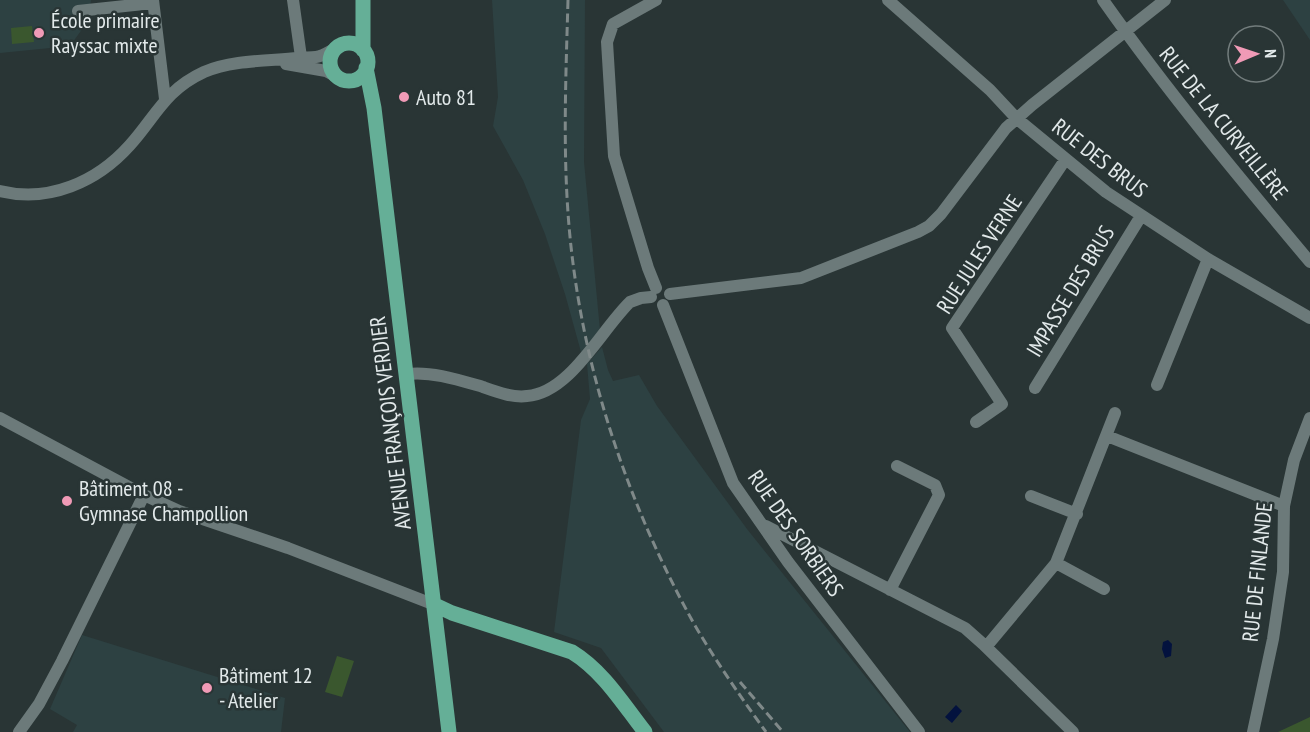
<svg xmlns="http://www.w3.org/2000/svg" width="1310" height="732" viewBox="0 0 1310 732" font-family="'PT Sans Narrow',sans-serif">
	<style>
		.built { fill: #2d4142 }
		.green { fill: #3a572e }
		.water { fill: #03123e }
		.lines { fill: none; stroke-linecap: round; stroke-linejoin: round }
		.minor { stroke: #6c7a7a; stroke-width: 12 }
		.major { stroke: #65af97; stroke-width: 15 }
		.rail { stroke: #7f8989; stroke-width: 3; stroke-dasharray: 9 4.5; stroke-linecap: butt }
		.poi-dot { fill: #f09ab6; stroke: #293535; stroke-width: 2 }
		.labels { text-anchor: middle; stroke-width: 5; stroke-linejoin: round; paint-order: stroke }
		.poi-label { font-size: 22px; fill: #e2e9ea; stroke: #293535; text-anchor: start }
		.street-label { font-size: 22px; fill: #e2e9ea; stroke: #293535 }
	</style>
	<rect width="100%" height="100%" fill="#293535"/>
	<!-- built -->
	<path class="built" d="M 0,0 L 91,0 L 88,21 L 70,46 L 0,53 Z
		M 492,0 L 585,0 L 584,162 L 600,330 L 581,352 L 565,294 L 545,234 L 523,180 L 493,126 L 498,97 Z
		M 1283,0 L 1310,0 L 1310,40 Z
		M 602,347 L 608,370 L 613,381 L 639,375 L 657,406 L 747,529 L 910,732 L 664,732 L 601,648 L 554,632 L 581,420 L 590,399 L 587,364 Z
		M 82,635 L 285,698 L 281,732 L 73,732 L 77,725 L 50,709 Z"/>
	<!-- green -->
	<path class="green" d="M 32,26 L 34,42 L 12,44 L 11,28 Z
		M 337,656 L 354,661 L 342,697 L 325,692 Z
		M 1310,717 L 1310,732 L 1278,732 Z"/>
	<!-- water -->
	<path class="water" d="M 1168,640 L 1172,644 L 1171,656 L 1165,658 L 1162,649 L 1163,642 Z
		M 956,705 L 962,711 L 952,723 L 945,717 Z"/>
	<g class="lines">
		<!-- minor -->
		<path class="minor" d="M 153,0 L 165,99
			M 293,0 L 301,57
			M 888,0 L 990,90 L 1016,118 L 1106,192 L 1208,259 L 1310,318
			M 1103,0 C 1167,91 1238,176 1310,262
			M 78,11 L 153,3
			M 286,64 L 326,71 L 337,77
			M 0,191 C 49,203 97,182 130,145 C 156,116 165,90 204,72 C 232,60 267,61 298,58 C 304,57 310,58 316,57 C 323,56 330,51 336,48
			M 656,288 L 648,268 L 614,156 L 607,42 L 613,24 L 656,0
			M 670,294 L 801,278 L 918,232 L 929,226 L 941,214 L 1006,128 L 1032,105 L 1165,0
			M 663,305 L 733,483 L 788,562 L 919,732
			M 407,374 C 432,371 459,380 483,387 C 497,392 513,398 527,396 C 570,393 601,330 630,302 L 641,298 L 651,297
			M 1157,385 L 1208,259
			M 1035,388 L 1141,216
			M 0,418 L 144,495 L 179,511 L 288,548 L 435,605
			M 976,422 L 1002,404 L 952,328 L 1065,160
			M 1107,436 L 1284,506
			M 1031,496 L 1077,514
			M 766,526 L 965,628 L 983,644 L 1073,732
			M 1056,563 L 1104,589
			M 890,590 L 939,495 L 935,485 L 897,466
			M 986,647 L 1056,563 L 1115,413
			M 19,732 L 39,704 L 62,661 L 144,495
			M 1253,732 L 1273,639 L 1283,572 L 1284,506 L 1294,460 L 1310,418"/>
		<!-- major -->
		<path class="major" d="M 363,0 L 363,50
			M330 62a19 19 0 1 1 38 0a19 19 0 1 1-38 0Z
			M 366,68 L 374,108 L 449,732
			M 435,605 L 452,613 L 572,652 C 603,671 623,704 645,732"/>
		<!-- rail -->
		<path class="rail" d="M 568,0 C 566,71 563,142 568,213 C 578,356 624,497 693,622 C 715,660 740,696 766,732
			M 740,682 L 783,732"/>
	</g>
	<!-- markers -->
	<g class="poi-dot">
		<circle cx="39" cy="33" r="6"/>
		<circle cx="404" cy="97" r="6"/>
		<circle cx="67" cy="501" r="6"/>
		<circle cx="207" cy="688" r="6"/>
	</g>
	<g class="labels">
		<!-- poi labels -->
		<g class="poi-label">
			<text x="51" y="28">École primaire<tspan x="51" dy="25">Rayssac mixte</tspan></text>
			<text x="416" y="105">Auto 81</text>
			<text x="79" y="496">Bâtiment 08 -<tspan x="79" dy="25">Gymnase Champollion</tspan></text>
			<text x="219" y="683">Bâtiment 12<tspan x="219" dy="25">- Atelier</tspan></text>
		</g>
		<!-- street labels -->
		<g class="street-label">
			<text transform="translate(1224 123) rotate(51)" y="8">RUE DE LA CURVEILLÈRE</text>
			<text transform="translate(1100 158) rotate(38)" y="8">RUE DES BRUS</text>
			<text transform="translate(979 254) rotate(-57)" y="8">RUE JULES VERNE</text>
			<text transform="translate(1070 291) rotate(-59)" y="8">IMPASSE DES BRUS</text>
			<text transform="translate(390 423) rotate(-97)" y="8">AVENUE FRANÇOIS VERDIER</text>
			<text transform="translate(796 533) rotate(55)" y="8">RUE DES SORBIERS</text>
			<text transform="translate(1257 572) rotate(-84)" y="8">RUE DE FINLANDE</text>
		</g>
	</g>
	<!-- north arrow -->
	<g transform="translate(1256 54) rotate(88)"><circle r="28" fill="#293535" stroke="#737d7d" stroke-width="1.5"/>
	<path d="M0-4.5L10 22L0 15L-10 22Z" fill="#f09ab6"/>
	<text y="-9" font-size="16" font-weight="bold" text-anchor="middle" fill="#e2e9ea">N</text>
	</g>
</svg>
